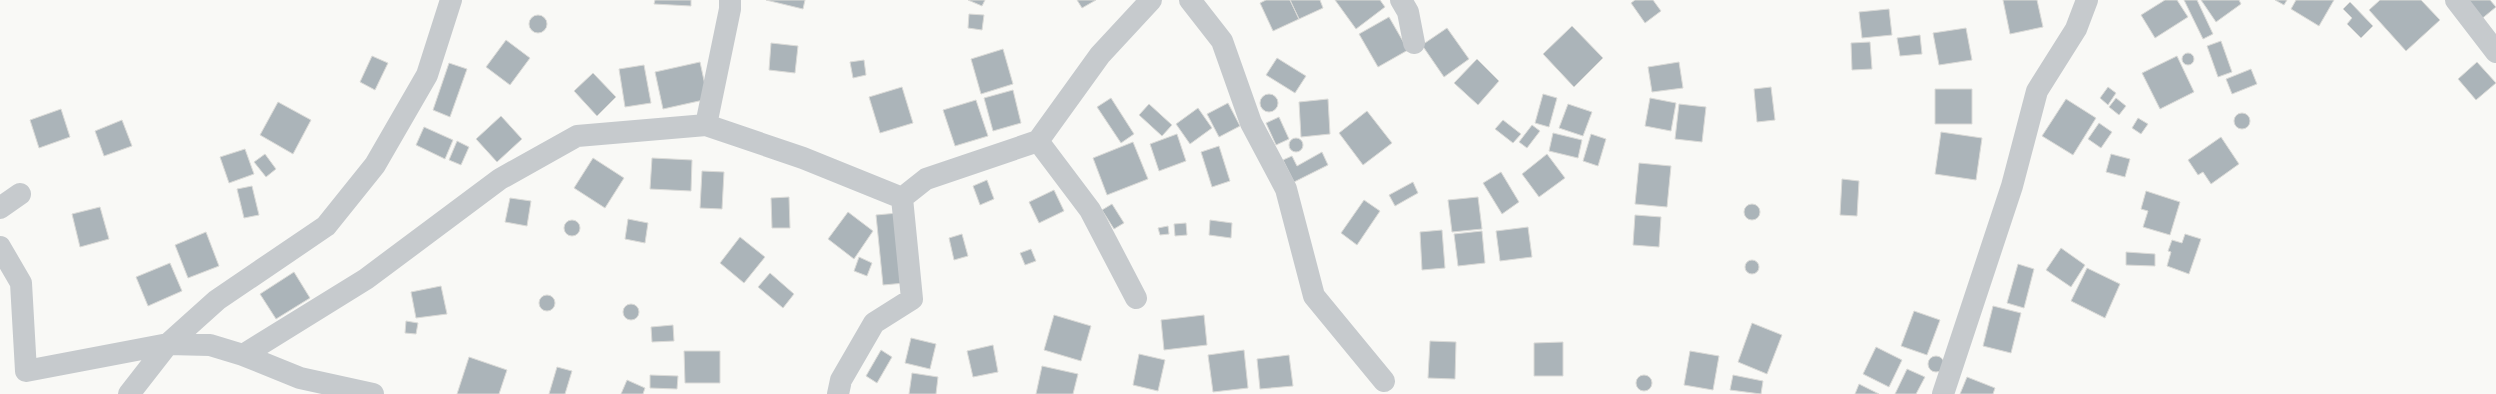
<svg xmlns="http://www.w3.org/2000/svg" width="2496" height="394" viewBox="0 0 2496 394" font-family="'DejaVu Sans',sans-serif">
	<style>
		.building { fill: #abb4b9; stroke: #dbdbd8 }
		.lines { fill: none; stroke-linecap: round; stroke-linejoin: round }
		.minor { stroke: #c6cacd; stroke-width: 22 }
	</style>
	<rect width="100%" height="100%" fill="#f9f9f6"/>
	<!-- building -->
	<path class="building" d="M 655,0 L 691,0 L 691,6 L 654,4 Z
		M 766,0 L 805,0 L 803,9 Z
		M 968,0 L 985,0 L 982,6 Z
		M 1077,0 L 1096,0 L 1082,8 Z
		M 1266,0 L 1290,0 L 1299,19 L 1273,31 L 1260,3 Z
		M 1290,0 L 1320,0 L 1323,8 L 1299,19 Z
		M 1335,0 L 1380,0 L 1385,7 L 1356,29 Z
		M 1635,0 L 1653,0 L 1661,11 L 1645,23 L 1631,3 Z
		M 2003,0 L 2037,0 L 2043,27 L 2010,34 Z
		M 2165,0 L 2177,0 L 2188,17 L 2155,38 L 2141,15 Z
		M 2184,0 L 2197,0 L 2213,34 L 2203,39 Z
		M 2201,0 L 2239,0 L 2241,4 L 2216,22 Z
		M 2275,0 L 2287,0 L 2284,5 Z
		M 2296,0 L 2334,0 L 2319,26 L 2291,9 Z
		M 2380,0 L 2421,0 L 2440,20 L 2406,51 L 2369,10 Z
		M 2462,0 L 2490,0 L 2496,7 L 2479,21 Z
		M 2350,2 L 2373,26 L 2361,38 L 2347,24 L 2352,18 L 2343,9 Z
		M 1889,9 L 1892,35 L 1862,38 L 1859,12 Z
		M 969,14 L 984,15 L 982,30 L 968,28 Z
		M529 24a9 9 0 1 1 18 0a9 9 0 1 1-18 0Z
		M 1389,17 L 1408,50 L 1378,67 L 1359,34 Z
		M 1572,26 L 1603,58 L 1574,87 L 1543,54 Z
		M 1447,28 L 1469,59 L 1444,77 L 1422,45 Z
		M 1966,28 L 1972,60 L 1939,65 L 1933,33 Z
		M 1920,35 L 1922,54 L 1900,56 L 1897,38 Z
		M 506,40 L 530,58 L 510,85 L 486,67 Z
		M 2221,41 L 2232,72 L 2218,77 L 2207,46 Z
		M 1870,42 L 1872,69 L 1852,70 L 1851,43 Z
		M 771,43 L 798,46 L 795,73 L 769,70 Z
		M 1003,49 L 1013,84 L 981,94 L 971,59 Z
		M2182 59a6 6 0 1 1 12 0a6 6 0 1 1-12 0Z
		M 372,56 L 388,63 L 375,90 L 360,82 Z
		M 2177,56 L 2194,92 L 2160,109 L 2142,73 Z
		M 1277,58 L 1306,76 L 1295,93 L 1266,75 Z
		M 1477,59 L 1499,81 L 1478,105 L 1454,83 Z
		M 864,60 L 866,75 L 853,78 L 850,62 Z
		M 700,62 L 708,99 L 663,109 L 655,72 Z
		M 1679,62 L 1683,88 L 1652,92 L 1648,67 Z
		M 2477,62 L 2496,83 L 2476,100 L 2458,79 Z
		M 449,63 L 467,69 L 450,117 L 433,110 Z
		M 644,65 L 651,103 L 625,107 L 619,69 Z
		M 2251,69 L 2257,84 L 2232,94 L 2226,79 Z
		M 593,73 L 616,97 L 597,116 L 574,91 Z
		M 902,87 L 913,123 L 880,133 L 869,97 Z
		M 1771,87 L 1775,120 L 1757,122 L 1754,89 Z
		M 2108,87 L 2116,93 L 2108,105 L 2100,98 Z
		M 1935,89 L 1972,89 L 1972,124 L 1935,124 Z
		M 1013,90 L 1021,123 L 993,131 L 984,98 Z
		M 1543,94 L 1557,98 L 1549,127 L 1535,123 Z
		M1260 103a9 9 0 1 1 18 0a9 9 0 1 1-18 0Z
		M 1111,98 L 1134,134 L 1121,143 L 1097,107 Z
		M 1650,98 L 1676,103 L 1671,131 L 1645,126 Z
		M 2116,98 L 2126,106 L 2119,115 L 2109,107 Z
		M 1328,99 L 1330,134 L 1301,137 L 1299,102 Z
		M 2066,99 L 2096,118 L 2073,155 L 2042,136 Z
		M 976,100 L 988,136 L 955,146 L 943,110 Z
		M 278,102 L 311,120 L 293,154 L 260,135 Z
		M 1228,103 L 1240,126 L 1219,137 L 1207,114 Z
		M 1149,104 L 1172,125 L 1162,136 L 1139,115 Z
		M 1568,104 L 1592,112 L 1583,136 L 1559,128 Z
		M 1679,104 L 1706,107 L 1702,142 L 1675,139 Z
		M 1198,108 L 1212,128 L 1190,144 L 1176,124 Z
		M 61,109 L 70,137 L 39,148 L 30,120 Z
		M 1367,111 L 1392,143 L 1363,165 L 1339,133 Z
		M2234 121a8 8 0 1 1 16 0a8 8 0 1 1-16 0Z
		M 501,116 L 522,139 L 497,162 L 476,139 Z
		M 1279,117 L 1289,139 L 1276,145 L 1266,123 Z
		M 2138,118 L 2148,124 L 2141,134 L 2132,128 Z
		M 122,120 L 132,146 L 104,156 L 95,131 Z
		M 1503,120 L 1521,134 L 1513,143 L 1495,129 Z
		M 2099,123 L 2112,132 L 2101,148 L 2088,139 Z
		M 1532,125 L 1540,131 L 1527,148 L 1519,142 Z
		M 424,127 L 453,140 L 445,159 L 416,145 Z
		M 1941,132 L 1982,138 L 1976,180 L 1935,174 Z
		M 1553,133 L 1582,140 L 1578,158 L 1549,151 Z
		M 1177,134 L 1186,161 L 1159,171 L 1150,144 Z
		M 1591,134 L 1606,139 L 1598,166 L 1583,161 Z
		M 2221,137 L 2239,164 L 2211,184 L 2203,172 L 2198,175 L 2188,160 Z
		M1289 145a7 7 0 1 1 14 0a7 7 0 1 1-14 0Z
		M 457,141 L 469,147 L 461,165 L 449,160 Z
		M 1133,142 L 1148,179 L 1107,195 L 1093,158 Z
		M 1219,146 L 1230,181 L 1212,187 L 1201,152 Z
		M 245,149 L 254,174 L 229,183 L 220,157 Z
		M 1322,152 L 1328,165 L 1294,182 L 1283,160 L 1292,156 L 1297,166 Z
		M 265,154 L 276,169 L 266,177 L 254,162 Z
		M 1547,154 L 1565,178 L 1539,197 L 1522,174 Z
		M 2111,154 L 2130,159 L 2125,177 L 2106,172 Z
		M 593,158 L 624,178 L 605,208 L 574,188 Z
		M 652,158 L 692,160 L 691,191 L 650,189 Z
		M 1639,163 L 1671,166 L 1667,207 L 1635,204 Z
		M 702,171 L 724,172 L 722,209 L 700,208 Z
		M 1501,172 L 1519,202 L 1502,214 L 1483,183 Z
		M 1842,179 L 1859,181 L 1857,216 L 1840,215 Z
		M 987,180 L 994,199 L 980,205 L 973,186 Z
		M 1413,182 L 1418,193 L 1395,206 L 1389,195 Z
		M 252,186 L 259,215 L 244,218 L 237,189 Z
		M 1054,190 L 1064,211 L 1039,223 L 1029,202 Z
		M 2146,191 L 2180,202 L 2170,235 L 2143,227 L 2148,211 L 2141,209 Z
		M 789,197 L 790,228 L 772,228 L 771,198 Z
		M 1478,197 L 1482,229 L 1452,232 L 1448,200 Z
		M 510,198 L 531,201 L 527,226 L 505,222 Z
		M 1364,200 L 1380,211 L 1357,245 L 1341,233 Z
		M1744 212a8 8 0 1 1 16 0a8 8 0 1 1-16 0Z
		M 1112,204 L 1124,223 L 1114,229 L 1102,210 Z
		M 100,207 L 109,239 L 80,247 L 72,214 Z
		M 848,212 L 873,231 L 854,259 L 828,239 Z
		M 898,213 L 905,283 L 883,285 L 876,215 Z
		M 1635,215 L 1661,217 L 1659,247 L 1633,245 Z
		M 628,219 L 648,223 L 645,243 L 625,239 Z
		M564 228a8 8 0 1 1 16 0a8 8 0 1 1-16 0Z
		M 1210,220 L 1232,223 L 1231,238 L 1209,235 Z
		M 1186,223 L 1187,235 L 1175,236 L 1174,224 Z
		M 1168,226 L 1169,234 L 1160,235 L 1158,228 Z
		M 1528,227 L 1532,257 L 1500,261 L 1496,231 Z
		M 1442,230 L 1445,268 L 1422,270 L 1420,232 Z
		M 1482,231 L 1485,263 L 1458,266 L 1454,234 Z
		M 206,232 L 219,266 L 188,278 L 175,245 Z
		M 962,234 L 968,256 L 954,260 L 949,238 Z
		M 2185,234 L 2201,239 L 2189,274 L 2167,266 L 2171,252 L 2168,251 L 2172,240 L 2182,243 Z
		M 740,237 L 765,257 L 744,283 L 720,263 Z
		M 2061,248 L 2085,265 L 2071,287 L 2046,270 Z
		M 1031,249 L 1036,261 L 1025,265 L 1020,253 Z
		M 2126,252 L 2155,254 L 2155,266 L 2126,265 Z
		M 859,257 L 872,263 L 867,276 L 854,271 Z
		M1745 267a7 7 0 1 1 14 0a7 7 0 1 1-14 0Z
		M 170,263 L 182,291 L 148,306 L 136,277 Z
		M 2018,264 L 2034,269 L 2024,308 L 2007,303 Z
		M 2087,268 L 2120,284 L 2105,318 L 2071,301 Z
		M 294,272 L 310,298 L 276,319 L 260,294 Z
		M 770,273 L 794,294 L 783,308 L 758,287 Z
		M 441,286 L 447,314 L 416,318 L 411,292 Z
		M539 303a8 8 0 1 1 16 0a8 8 0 1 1-16 0Z
		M623 312a8 8 0 1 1 16 0a8 8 0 1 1-16 0Z
		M 1993,306 L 2021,313 L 2011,353 L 1983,346 Z
		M 1914,311 L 1940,320 L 1927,355 L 1901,346 Z
		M 1054,315 L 1091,326 L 1081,361 L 1044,350 Z
		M 1204,315 L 1207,345 L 1164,350 L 1161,320 Z
		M 406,321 L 418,323 L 416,334 L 405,333 Z
		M 1752,323 L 1782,335 L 1767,374 L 1738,362 Z
		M 673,325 L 674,341 L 652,342 L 651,327 Z
		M 911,338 L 936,344 L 930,369 L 905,363 Z
		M 1430,341 L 1456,342 L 1455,379 L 1428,378 Z
		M 1563,342 L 1563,376 L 1534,376 L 1534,343 Z
		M 993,345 L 998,372 L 973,377 L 967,351 Z
		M 1876,347 L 1902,360 L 1889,387 L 1863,374 Z
		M 881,350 L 892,357 L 877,383 L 866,376 Z
		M 1244,350 L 1248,388 L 1213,392 L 1208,355 Z
		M 684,351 L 720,351 L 720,383 L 685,383 Z
		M 1690,351 L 1719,356 L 1713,390 L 1684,385 Z
		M 1139,354 L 1165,360 L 1158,391 L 1133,385 Z
		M 1289,355 L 1293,386 L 1260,389 L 1257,359 Z
		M1928 364a8 8 0 1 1 16 0a8 8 0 1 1-16 0Z
		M 469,357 L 507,370 L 499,394 L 457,394 Z
		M 1042,366 L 1078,374 L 1073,394 L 1036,394 Z
		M 557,367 L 572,371 L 565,394 L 549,394 Z
		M 1907,369 L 1925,377 L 1916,394 L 1895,394 Z
		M 912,373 L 938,377 L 936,394 L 909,394 Z
		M 650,375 L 678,376 L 677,389 L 650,388 Z
		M 1733,375 L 1763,381 L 1761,394 L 1730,390 Z
		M1636 383a8 8 0 1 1 16 0a8 8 0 1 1-16 0Z
		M 1967,377 L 1995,388 L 1993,394 L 1960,394 Z
		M 627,380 L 645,388 L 643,394 L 621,394 Z
		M 1859,384 L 1879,394 L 1855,394 Z"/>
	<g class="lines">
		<!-- minor -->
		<path class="minor" d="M 1190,0 L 1222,41 L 1251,123 L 1286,189 L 1314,296 L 1384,381
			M 1401,0 L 1408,12 L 1414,43
			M 2456,0 L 2496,52
			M 706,125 L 730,9 L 730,0
			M 1038,141 L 1090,210 L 1136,298
			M 0,208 L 20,194
			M 0,247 L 21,283 L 26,371 L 168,344 L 210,345 L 243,355 L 366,279 L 500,179 L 577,136 L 706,125 L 803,158 L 902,198 L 926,179 L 1038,141 L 1100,55 L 1151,0
			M 243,355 L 300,378 L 373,394
			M 129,394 L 168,344 L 217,300 L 326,226 L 375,165 L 427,75 L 451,0
			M 838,394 L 841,380 L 874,323 L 912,299 L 902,198
			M 1943,394 L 2012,186 L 2037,91 L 2076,29 L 2087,0"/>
	</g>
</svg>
